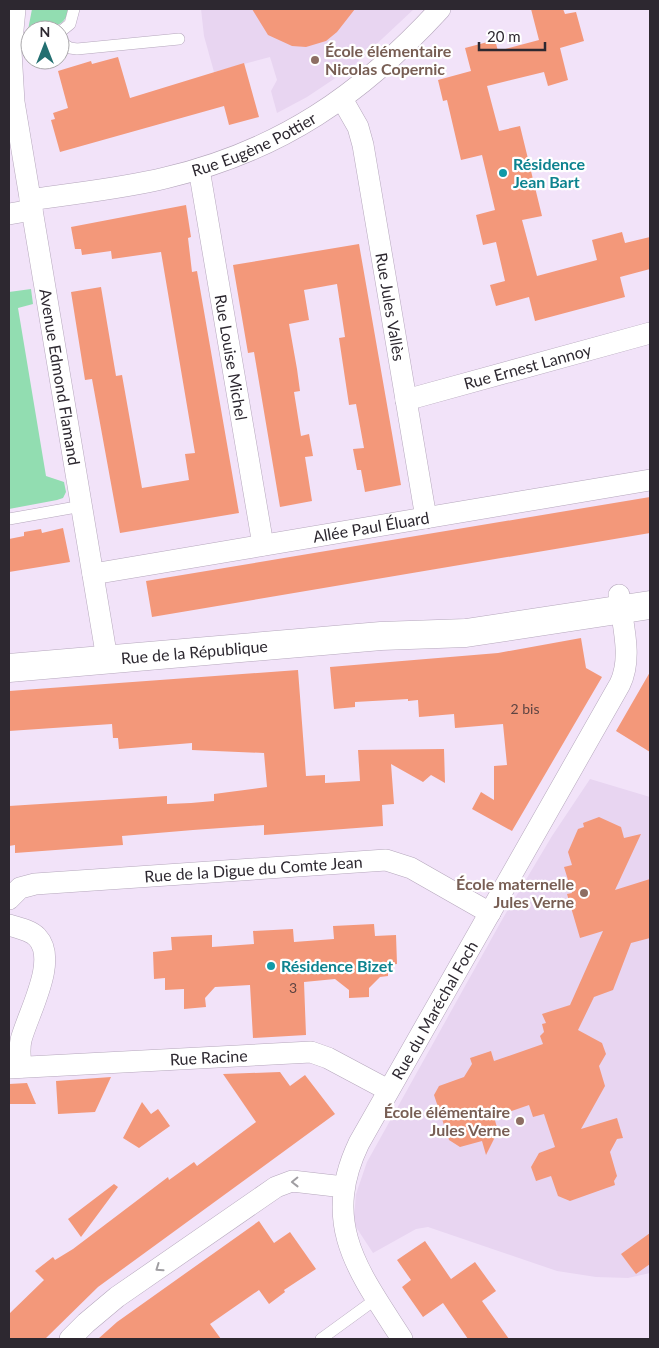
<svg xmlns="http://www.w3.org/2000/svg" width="659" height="1348" viewBox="0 0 659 1348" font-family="Lato,sans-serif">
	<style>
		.built { fill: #e8d5f1 }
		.green { fill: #92ddb1 }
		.building { fill: #f3987a }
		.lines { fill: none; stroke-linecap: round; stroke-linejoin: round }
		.lane-casing { stroke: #b5a7bc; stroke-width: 12 }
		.street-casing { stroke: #b5a7bc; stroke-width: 22 }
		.secondary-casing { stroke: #b5a7bc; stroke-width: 29 }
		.lane { stroke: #fff; stroke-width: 11 }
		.street { stroke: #fff; stroke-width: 21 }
		.secondary { stroke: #fff; stroke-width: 28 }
		.oneway { stroke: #a09ea2 }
		.education-dot { fill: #8d6e63; stroke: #fff; stroke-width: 2 }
		.culture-dot { fill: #0f9aa8; stroke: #fff; stroke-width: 2 }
		.labels { text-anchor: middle; stroke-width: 4.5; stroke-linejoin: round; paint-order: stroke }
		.number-label { font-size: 14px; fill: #5e4442 }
		.education-label { font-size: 16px; font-weight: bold; fill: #785e54; stroke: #fff; text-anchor: end }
		.street-label { font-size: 16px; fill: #2d2830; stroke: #fff }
		.culture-label { font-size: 16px; font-weight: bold; fill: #0d838f; stroke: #fff; text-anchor: start }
	</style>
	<rect width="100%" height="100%" fill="#f2e3f9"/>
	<!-- built -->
	<path class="built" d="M 201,9 L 414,9 L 352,67 L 307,97 L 277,113 L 271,91 L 277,80 L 270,57 L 214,72 L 204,36 Z
		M 590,779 L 650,797 L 650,1273 L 628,1278 L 596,1277 L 557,1271 L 428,1227 L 416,1229 L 373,1253 L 356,1227 L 354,1217 L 356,1194 L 367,1162 L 503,918 L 552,836 Z"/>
	<!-- green -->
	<path class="green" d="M 32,9 L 68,9 C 67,30 44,28 28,30 Z
		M 31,289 L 33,304 L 18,308 L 46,476 L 64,482 L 66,492 L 63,498 L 57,500 L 9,509 L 9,292 Z"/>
	<!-- building -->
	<path class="building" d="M 252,9 L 355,9 L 337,32 L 326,41 L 306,47 L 292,46 L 268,35 Z
		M 531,9 L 563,9 L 565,14 L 576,12 L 584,41 L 560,48 L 568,80 L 548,86 L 544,72 L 487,86 L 499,131 L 520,126 L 542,216 L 522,220 L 537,276 L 597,260 L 592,240 L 622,232 L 625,243 L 650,237 L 650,269 L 620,277 L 625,297 L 535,321 L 529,297 L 496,306 L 490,285 L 505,281 L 496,242 L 483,245 L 476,215 L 495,210 L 482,155 L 461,160 L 447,100 L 443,101 L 438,80 L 471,71 L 465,48 L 495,40 L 498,51 L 539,40 Z
		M 118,57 L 130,98 L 244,63 L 259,117 L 229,125 L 224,106 L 60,152 L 51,120 L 55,119 L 53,113 L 68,108 L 58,71 L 91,61 L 92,64 Z
		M 186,205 L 191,237 L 188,238 L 192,272 L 197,271 L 239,513 L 120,533 L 92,379 L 85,380 L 71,292 L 101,287 L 116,376 L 122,375 L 142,488 L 189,480 L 185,454 L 195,453 L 161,252 L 112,259 L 111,251 L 82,255 L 81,249 L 75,249 L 71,227 Z
		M 359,244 L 401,485 L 365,492 L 361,470 L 357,470 L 353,449 L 364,448 L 356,404 L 349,405 L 339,338 L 345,337 L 337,284 L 304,290 L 309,320 L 289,324 L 297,369 L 300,391 L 294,392 L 301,436 L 309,434 L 313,456 L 305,457 L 312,501 L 280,507 L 254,352 L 248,353 L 233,265 Z
		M 650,497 L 650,533 L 152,617 L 146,581 Z
		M 63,528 L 70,562 L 9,572 L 9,539 L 24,536 L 24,532 L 41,529 L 42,533 Z
		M 581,638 L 586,668 L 602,677 L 512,831 L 472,809 L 481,792 L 494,800 L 494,766 L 507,765 L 503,724 L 455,728 L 454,714 L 419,717 L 418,700 L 408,701 L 408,699 L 355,702 L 355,707 L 334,709 L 330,667 L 498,653 Z
		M 298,670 L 306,776 L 325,775 L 325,783 L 360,781 L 358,750 L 444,749 L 445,783 L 431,775 L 423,782 L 391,764 L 394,804 L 382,805 L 383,826 L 264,835 L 264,825 L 193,830 L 122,836 L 123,845 L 15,853 L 15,845 L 9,846 L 9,806 L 167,796 L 167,804 L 191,803 L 214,801 L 214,794 L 267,787 L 264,753 L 192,750 L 192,743 L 119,749 L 118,738 L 113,738 L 112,724 L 9,731 L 9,691 Z
		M 650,672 L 650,752 L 616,731 Z
		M 599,817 L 621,827 L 624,838 L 641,834 L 615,890 L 650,879 L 650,938 L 631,943 L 613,990 L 594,997 L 578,1030 L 602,1043 L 606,1054 L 599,1066 L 605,1086 L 581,1129 L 617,1118 L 623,1138 L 617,1139 L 610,1152 L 617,1176 L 614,1181 L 615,1185 L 570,1201 L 558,1196 L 551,1176 L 536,1181 L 531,1167 L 539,1153 L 555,1147 L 544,1114 L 533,1117 L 529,1105 L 494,1117 L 498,1131 L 486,1155 L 482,1141 L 460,1147 L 449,1140 L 434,1095 L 439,1086 L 464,1077 L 472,1064 L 470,1058 L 491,1051 L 494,1061 L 543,1044 L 540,1036 L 544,1032 L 542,1024 L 546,1023 L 542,1014 L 570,1005 L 603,931 L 580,938 L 567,894 L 572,893 L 564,867 L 572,865 L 568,852 L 578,829 L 584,827 L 583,823 Z
		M 374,924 L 375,936 L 396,935 L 397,964 L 388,965 L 388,976 L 380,977 L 369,988 L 369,997 L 349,998 L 349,990 L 335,979 L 304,982 L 306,1035 L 253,1038 L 250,985 L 215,987 L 205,998 L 206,1007 L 184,1009 L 184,989 L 165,990 L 165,978 L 154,979 L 153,952 L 172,950 L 171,937 L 212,935 L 212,947 L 254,944 L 253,931 L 293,929 L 294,942 L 334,939 L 333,926 Z
		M 280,1072 L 290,1086 L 305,1075 L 335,1114 L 98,1287 L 45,1339 L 9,1339 L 9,1314 L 44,1280 L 35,1271 L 53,1257 L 55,1260 L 73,1249 L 168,1177 L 169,1180 L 194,1162 L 197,1166 L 256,1122 L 223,1074 Z
		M 111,1077 L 95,1112 L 58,1114 L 56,1081 Z
		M 27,1083 L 36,1104 L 9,1104 L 9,1084 Z
		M 142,1102 L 151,1114 L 158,1109 L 170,1126 L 139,1148 L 123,1138 Z
		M 114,1184 L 118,1187 L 81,1237 L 68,1219 Z
		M 259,1221 L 274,1243 L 290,1232 L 316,1269 L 284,1290 L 285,1292 L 269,1304 L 259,1290 L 210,1324 L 221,1339 L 98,1339 L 117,1322 Z
		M 650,1233 L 650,1264 L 636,1274 L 621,1254 Z
		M 425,1241 L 451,1279 L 475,1262 L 496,1291 L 482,1301 L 509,1339 L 468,1339 L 443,1303 L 423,1317 L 402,1287 L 411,1280 L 397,1260 Z"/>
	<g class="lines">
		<defs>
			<path id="lane" d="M 60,32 L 70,24 L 74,9
				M 11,42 L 30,38
				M 60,42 L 70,48 L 77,49 L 179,39
				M 9,519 L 82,506
				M 321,1339 L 376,1299"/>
			<g id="street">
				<path id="s1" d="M 15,9 L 11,51 L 14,102 L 107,659"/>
				<path id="s2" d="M 342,99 L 358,127 L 363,145 L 426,518"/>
				<path id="s3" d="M 199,169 L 263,545"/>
				<path id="s4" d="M 30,200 C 75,193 120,189 165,178 C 280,151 361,95 440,9"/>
				<path d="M 9,214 L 32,210"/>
				<path id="s5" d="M 406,400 L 650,333"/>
				<path id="s6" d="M 93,574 L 650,480"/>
				<path id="s7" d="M 9,899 L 20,888 L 35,884 L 386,860 L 411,868 L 490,913"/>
				<path d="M 9,925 C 18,928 30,930 37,937 C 59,960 28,1013 21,1040 C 19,1049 20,1058 21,1067"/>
				<path id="s8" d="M 9,1068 L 311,1052 L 328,1058 L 388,1090"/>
				<path d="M 70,1339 L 86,1323 L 117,1297 L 276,1187 L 292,1181 L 344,1187"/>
				<path id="s9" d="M 402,1339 C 359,1272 320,1224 359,1143 L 620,684 C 633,657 622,623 619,595"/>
			</g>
			<g id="secondary">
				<path id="s10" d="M 9,668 L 381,636 L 466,633 L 650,605"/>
			</g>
		</defs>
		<!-- lane casing -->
		<use href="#lane" class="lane-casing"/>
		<!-- street casing -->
		<use href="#street" class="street-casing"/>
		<!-- secondary casing -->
		<use href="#secondary" class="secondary-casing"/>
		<!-- lane -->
		<use href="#lane" class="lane"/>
		<!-- street -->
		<use href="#street" class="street"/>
		<!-- secondary -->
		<use href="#secondary" class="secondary"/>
	</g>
	<!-- one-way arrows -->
	<defs><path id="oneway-chevron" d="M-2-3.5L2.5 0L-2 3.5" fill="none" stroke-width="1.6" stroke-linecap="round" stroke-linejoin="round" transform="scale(1.25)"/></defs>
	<g class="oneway">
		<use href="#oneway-chevron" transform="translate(295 1182) rotate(179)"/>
		<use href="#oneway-chevron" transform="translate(159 1268) rotate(145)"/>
	</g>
	<!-- markers -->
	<g class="education-dot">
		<circle cx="315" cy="60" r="5"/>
		<circle cx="584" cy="893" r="5"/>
		<circle cx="520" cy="1121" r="5"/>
	</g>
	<g class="culture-dot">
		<circle cx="503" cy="173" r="5"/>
		<circle cx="271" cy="966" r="5"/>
	</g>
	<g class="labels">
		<!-- number labels -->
		<g class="number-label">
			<text x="525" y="714">2 bis</text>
			<text x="293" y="993">3</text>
		</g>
		<!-- education labels -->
		<g class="education-label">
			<text x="325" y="57" text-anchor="start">École élémentaire<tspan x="325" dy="18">Nicolas Copernic</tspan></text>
			<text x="574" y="890">École maternelle<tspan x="574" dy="18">Jules Verne</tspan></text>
			<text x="510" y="1118">École élémentaire<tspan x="510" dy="18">Jules Verne</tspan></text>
		</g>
		<!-- street labels -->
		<g class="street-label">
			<text dy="6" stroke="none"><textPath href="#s4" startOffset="232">Rue Eugène Pottier</textPath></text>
			<text dy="6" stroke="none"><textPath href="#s2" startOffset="215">Rue Jules Vallès</textPath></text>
			<text dy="6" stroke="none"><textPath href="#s3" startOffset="191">Rue Louise Michel</textPath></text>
			<text dy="6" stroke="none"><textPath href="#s5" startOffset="126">Rue Ernest Lannoy</textPath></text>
			<text dy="6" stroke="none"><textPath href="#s1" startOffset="372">Avenue Edmond Flamand</textPath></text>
			<text dy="6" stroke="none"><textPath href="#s6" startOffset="282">Allée Paul Éluard</textPath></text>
			<text dy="6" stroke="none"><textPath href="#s10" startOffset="186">Rue de la République</textPath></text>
			<text dy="6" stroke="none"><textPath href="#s7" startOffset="250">Rue de la Digue du Comte Jean</textPath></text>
			<text dy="6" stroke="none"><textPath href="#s9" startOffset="366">Rue du Maréchal Foch</textPath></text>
			<text dy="6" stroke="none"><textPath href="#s8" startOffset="200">Rue Racine</textPath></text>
		</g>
		<!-- culture labels -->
		<g class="culture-label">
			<text x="513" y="170">Résidence<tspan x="513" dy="18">Jean Bart</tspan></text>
			<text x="281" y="972">Résidence Bizet</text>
		</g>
	</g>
	<!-- border -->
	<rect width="659" height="1348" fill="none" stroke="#2d2830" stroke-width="20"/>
	<!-- north arrow -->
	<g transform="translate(45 45)"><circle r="24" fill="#ffffff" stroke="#aba9ac"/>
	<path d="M0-4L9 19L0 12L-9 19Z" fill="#236f71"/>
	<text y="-8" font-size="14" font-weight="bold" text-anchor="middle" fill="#2d2830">N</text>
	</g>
	<!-- scale -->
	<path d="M479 42v8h66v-8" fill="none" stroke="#2d2830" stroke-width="2.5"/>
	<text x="487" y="42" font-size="15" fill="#2d2830" stroke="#ffffff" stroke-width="4" paint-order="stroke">20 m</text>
</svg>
